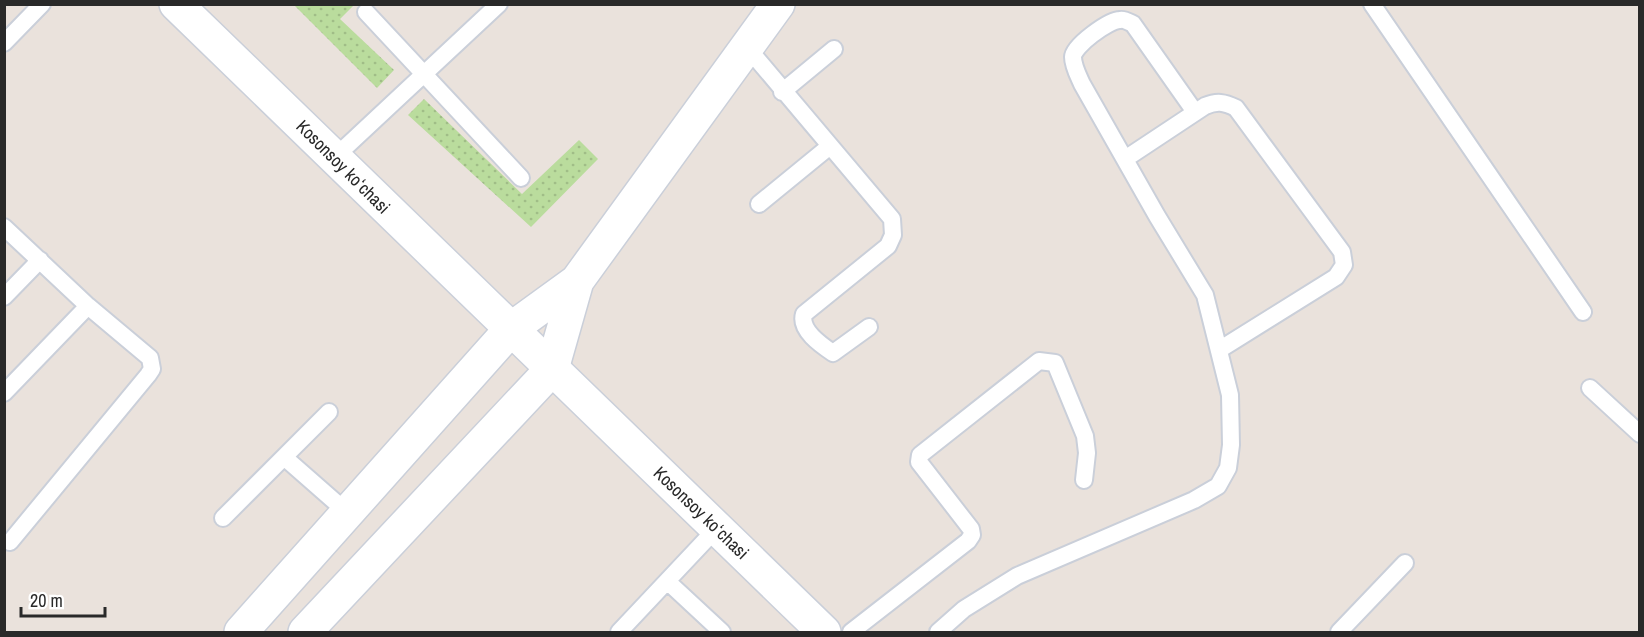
<svg xmlns="http://www.w3.org/2000/svg" width="1644" height="637" viewBox="0 0 1644 637" font-family="'Archivo Narrow',sans-serif">
	<style>
		.grass { fill: url(#grass-dots) }
		.lines { fill: none; stroke-linecap: round; stroke-linejoin: round }
		.service-casing { stroke: #cacfd9; stroke-width: 20 }
		.minor-casing { stroke: #cacfd9; stroke-width: 36 }
		.tertiary-casing { stroke: #cacfd9; stroke-width: 36 }
		.secondary-casing { stroke: #cacfd9; stroke-width: 36 }
		.service { stroke: #fff; stroke-width: 16 }
		.minor { stroke: #fff; stroke-width: 33 }
		.tertiary { stroke: #fff; stroke-width: 33 }
		.secondary { stroke: #fff; stroke-width: 33 }
		.labels { text-anchor: middle; stroke-width: 6; stroke-linejoin: round; paint-order: stroke }
		.street-label { font-size: 18px; fill: #292929; stroke: #fff }
	</style>
	<defs>
		<pattern id="grass-dots" width="8" height="8" patternUnits="userSpaceOnUse" patternTransform="scale(1.5)"><rect width="8" height="8" fill="#badc9d"/><path d="M2 2h.1M6 6h.1" fill="none" stroke="#a0bd87" stroke-width="1.8" stroke-linecap="round"/></pattern>
	</defs>
	<rect width="100%" height="100%" fill="#eae2dc"/>
	<!-- grass -->
	<path class="grass" d="M 294,5 L 354,5 L 340,19 L 394,70 L 377,88 Z
		M 424,99 L 522,194 L 579,140 L 598,159 L 531,227 L 408,115 Z"/>
	<g class="lines">
		<defs>
			<path id="service" d="M 1372,4 L 1583,312
				M 366,12 L 521,178
				M 4,43 L 42,4
				M 746,46 L 892,219 L 893,235 L 888,246 L 804,314 C 799,330 821,345 833,353 L 869,327
				M 782,92 L 834,49
				M 335,157 L 499,4
				M 1125,159 L 1205,106 C 1217,101 1224,102 1236,108 L 1342,252 L 1344,265 L 1336,277 L 1219,350
				M 759,204 L 830,146
				M 4,227 L 88,306 L 150,358 L 152,369 L 148,375 L 10,542
				M 4,297 L 40,260
				M 1590,388 L 1640,434
				M 4,393 L 88,306
				M 284,457 L 349,514
				M 223,518 L 329,412
				M 667,581 L 722,632
				M 619,632 L 716,529
				M 851,632 L 968,541 L 972,535 L 971,529 L 919,462 L 920,455 L 1039,361 L 1055,363 L 1085,436 L 1087,453 L 1084,480
				M 938,632 L 964,609 L 1017,576 L 1194,500 L 1218,486 L 1228,468 L 1231,445 L 1230,395 L 1205,295 L 1157,216 L 1082,84 C 1078,75 1073,66 1073,57 C 1073,46 1109,20 1120,20 C 1124,19 1129,22 1133,24 L 1195,112
				M 1339,632 L 1405,563"/>
			<path id="minor" d="M 511,329 L 577,281 L 778,4
				M 552,369 L 577,281"/>
			<path id="tertiary" d="M 241,632 L 511,329
				M 305,632 L 552,369"/>
			<path id="secondary" d="M 176,4 L 824,632"/>
		</defs>
		<!-- service casing -->
		<use href="#service" class="service-casing"/>
		<!-- minor casing -->
		<use href="#minor" class="minor-casing"/>
		<!-- tertiary casing -->
		<use href="#tertiary" class="tertiary-casing"/>
		<!-- secondary casing -->
		<use href="#secondary" class="secondary-casing"/>
		<!-- service -->
		<use href="#service" class="service"/>
		<!-- minor -->
		<use href="#minor" class="minor"/>
		<!-- tertiary -->
		<use href="#tertiary" class="tertiary"/>
		<!-- secondary -->
		<use href="#secondary" class="secondary"/>
	</g>
	<g class="labels">
		<!-- street labels -->
		<g class="street-label">
			<text transform="translate(343 167) rotate(45)" y="6">Kosonsoy koʻchasi</text>
			<text transform="translate(701 513) rotate(44)" y="6">Kosonsoy koʻchasi</text>
		</g>
	</g>
	<!-- border -->
	<rect width="1644" height="637" fill="none" stroke="#292929" stroke-width="12"/>
	<!-- scale -->
	<path d="M21 607v9h84v-9" fill="none" stroke="#292929" stroke-width="3"/>
	<text x="30" y="607" font-size="18" fill="#292929" stroke="#ffffff" stroke-width="4.5" paint-order="stroke">20 m</text>
</svg>
